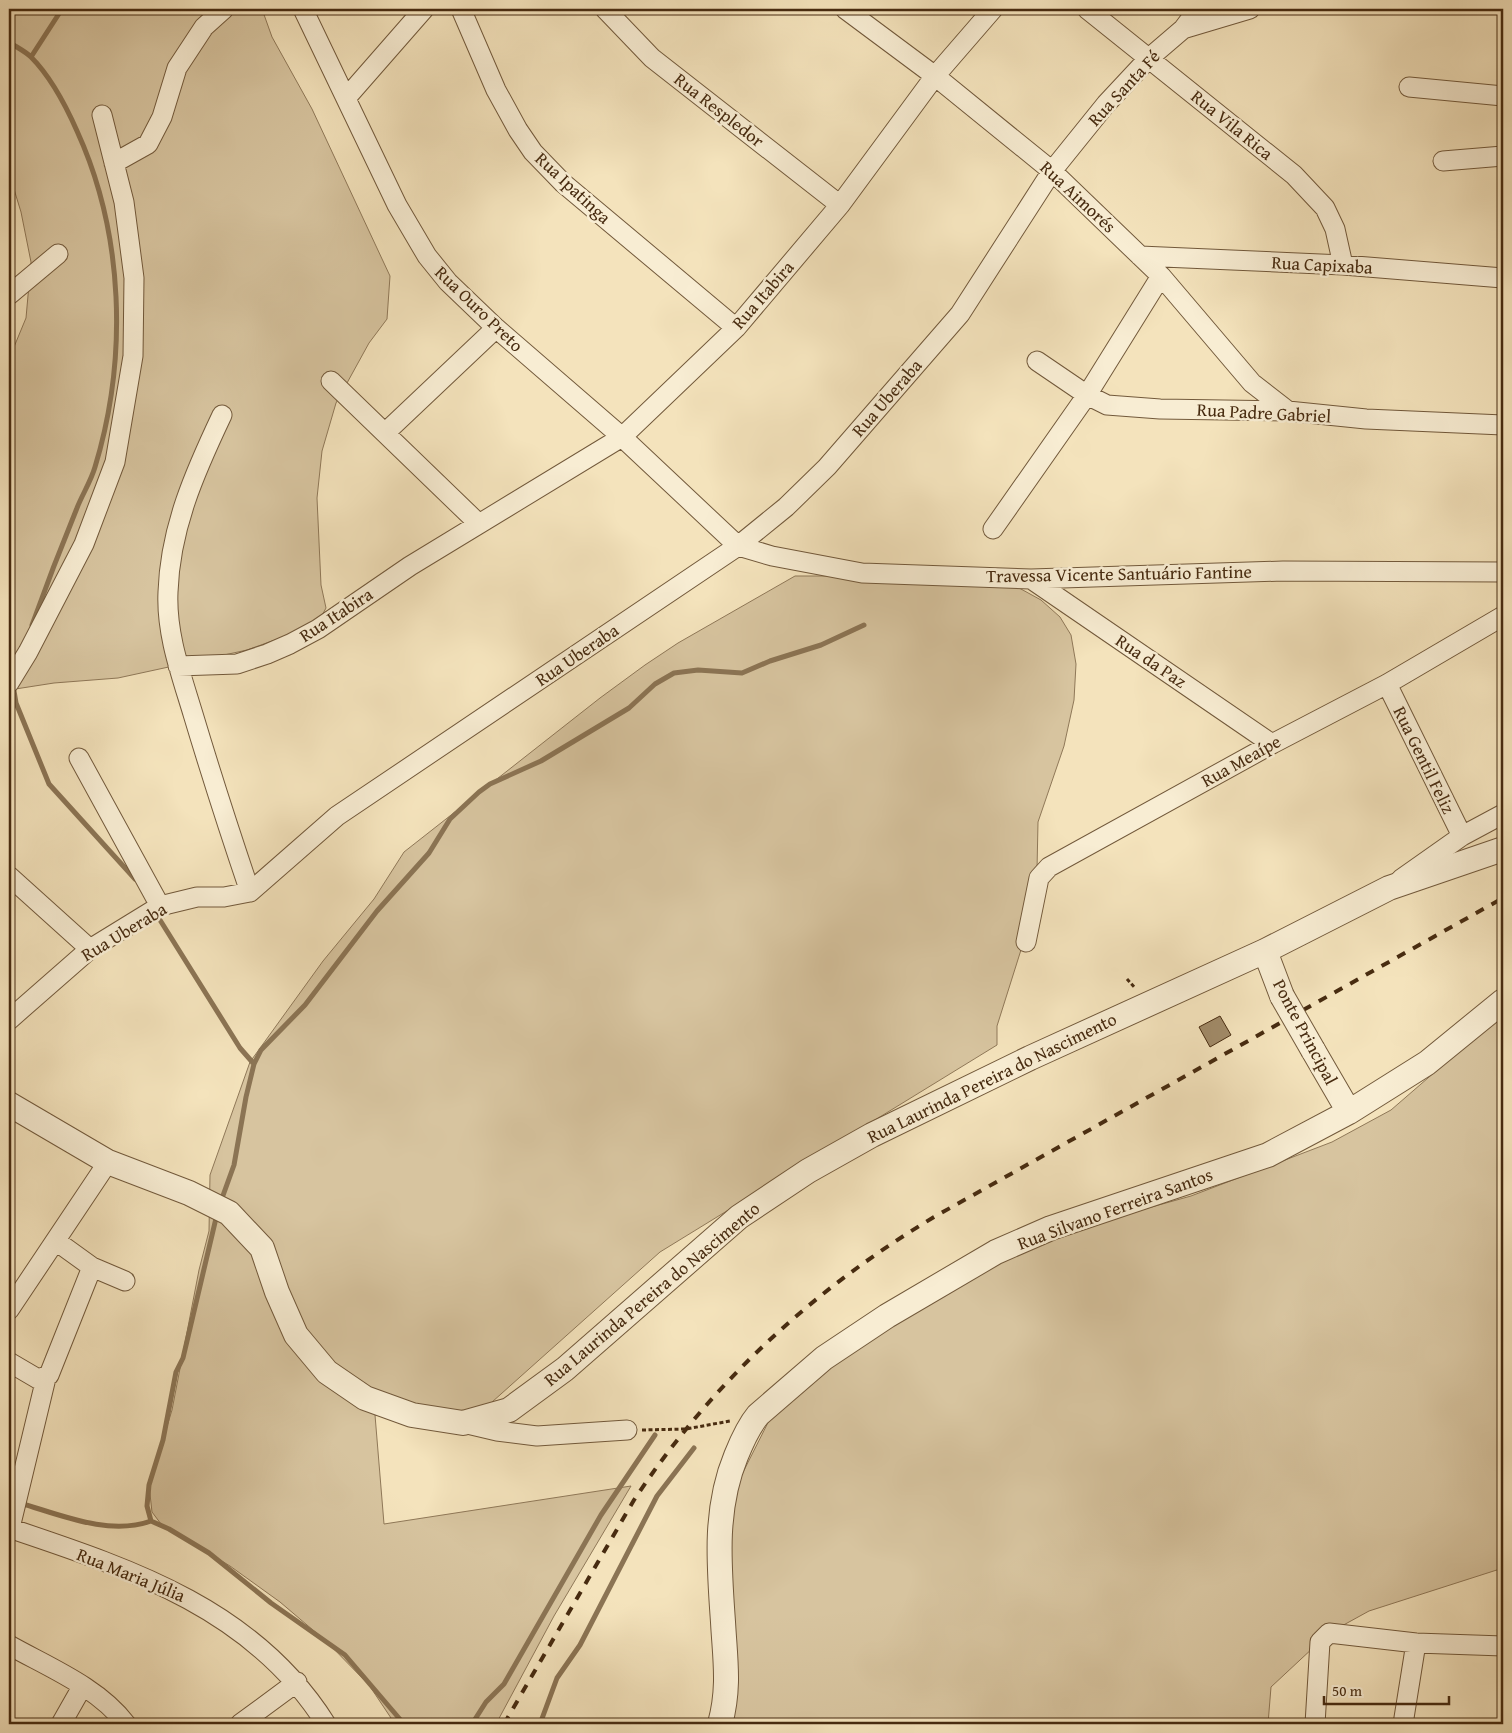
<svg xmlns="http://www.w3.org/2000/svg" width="1512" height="1733" viewBox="0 0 1512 1733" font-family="'Gentium Book Plus',serif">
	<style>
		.green { fill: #d7c49f; stroke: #8f7858 }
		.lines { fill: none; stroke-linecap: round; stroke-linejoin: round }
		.stream { stroke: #8b7454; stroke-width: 5 }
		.building { fill: #a18b69; stroke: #472b10 }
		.minor-casing { stroke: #72593b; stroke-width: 21 }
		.tertiary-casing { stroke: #72593b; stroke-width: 26 }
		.path { stroke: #472b10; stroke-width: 3; stroke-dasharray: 4 2.5; stroke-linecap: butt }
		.minor { stroke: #f8edd3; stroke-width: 19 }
		.tertiary { stroke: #f8edd3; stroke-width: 24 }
		.rail { stroke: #472b10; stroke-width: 4; stroke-dasharray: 9 9; stroke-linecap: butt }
		.tertiary-bridge-casing { stroke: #72593b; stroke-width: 26; stroke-linecap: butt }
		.tertiary-bridge { stroke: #f8edd3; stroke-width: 24 }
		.labels { text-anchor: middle; stroke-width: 5; stroke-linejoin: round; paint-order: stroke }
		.street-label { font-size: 18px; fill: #472b10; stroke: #f8edd3 }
	</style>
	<rect width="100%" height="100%" fill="#f4e3bc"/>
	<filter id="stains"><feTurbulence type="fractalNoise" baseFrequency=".004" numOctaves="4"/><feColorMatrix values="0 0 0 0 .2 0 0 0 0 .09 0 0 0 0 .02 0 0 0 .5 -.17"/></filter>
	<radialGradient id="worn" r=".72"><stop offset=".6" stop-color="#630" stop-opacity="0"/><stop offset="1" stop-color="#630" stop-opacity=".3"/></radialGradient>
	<!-- green -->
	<path class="green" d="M 9,9 L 262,9 L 272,37 L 312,109 L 390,276 L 387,319 L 369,343 L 336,403 L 322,451 L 317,498 L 321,585 L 326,608 L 320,619 L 300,631 L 247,650 L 118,678 L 54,683 L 9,690 L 9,359 L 26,318 L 31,262 L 21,212 L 9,173 L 11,76 Z
		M 795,576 L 847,576 L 1010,583 L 1041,600 L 1060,617 L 1071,635 L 1076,664 L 1074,700 L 1064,746 L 1038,822 L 1037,870 L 1026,934 L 997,1026 L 997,1045 L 660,1252 L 473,1419 L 437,1423 L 375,1415 L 384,1524 L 631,1486 L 554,1616 L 496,1724 L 395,1724 L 369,1685 L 327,1642 L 280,1602 L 230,1566 L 161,1524 L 152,1512 L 149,1485 L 172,1410 L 199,1270 L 209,1231 L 210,1175 L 250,1062 L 323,961 L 374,899 L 404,852 L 600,698 L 645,665 L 678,643 Z
		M 1503,1013 L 1503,1568 L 1369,1611 L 1329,1633 L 1271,1687 L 1268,1724 L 727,1724 L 728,1502 L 791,1377 L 1033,1240 L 1191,1196 L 1332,1142 L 1391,1110 Z"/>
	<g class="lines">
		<!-- stream -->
		<path class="stream" d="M 9,42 C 16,47 25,51 31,57 C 50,76 66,106 77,131 C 124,234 128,358 95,467 C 91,481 82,495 77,508 C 61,547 46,586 32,625
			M 31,57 L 62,9
			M 13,685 L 16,703 L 49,784 L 135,879
			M 155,912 L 240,1048 L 254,1064
			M 221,1201 L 234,1165 L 246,1097 L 254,1064 L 261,1050 L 305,1005 L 377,911 L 429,853 L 450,819 L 479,792 L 490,784 L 541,761 L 629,708 L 655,684 L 674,673 L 698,670 L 742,673 L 770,661 L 821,645 L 864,625
			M 20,1503 C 61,1515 109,1536 151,1521 L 169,1529 L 209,1553 L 271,1603 L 345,1655 L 404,1724
			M 151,1521 L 147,1506 L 149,1485 L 163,1440 L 176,1372 L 183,1358 L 217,1214
			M 472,1724 L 486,1702 L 504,1684 L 601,1515 L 655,1435
			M 540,1724 L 557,1678 L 580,1645 L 657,1496 L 694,1448"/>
	</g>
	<!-- building -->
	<path class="building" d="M 1220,1016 L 1231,1035 L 1210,1047 L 1199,1027 Z"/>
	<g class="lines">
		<defs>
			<path id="minor" d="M 303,9 L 397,205 L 427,256 L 448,282 L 496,328 L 622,437 L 738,546 L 772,556 L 862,573 L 1031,579 L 1283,571 L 1503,572
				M 461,9 L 496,90 L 518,130 L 533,152 L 563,183 L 736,328
				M 605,9 L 652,58 L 840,205
				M 845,9 L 935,76 L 1052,171 L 1161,276 L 1252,383 L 1288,411
				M 1087,9 L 1294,175 L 1325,208 L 1335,229 L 1343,265
				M 1183,29 L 1250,9
				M 1409,87 L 1503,96
				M 347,97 L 424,9
				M 1443,161 L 1503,156
				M 114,163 L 148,144 L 162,117 L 177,68 L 204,27 L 224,9
				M 1140,256 L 1343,265 L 1503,278
				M 9,295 L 58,254
				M 1037,361 L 1087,395 L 1107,405 L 1160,409 L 1288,411 L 1366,419 L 1503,425
				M 331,381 L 479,524
				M 222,415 C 195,472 170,528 168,592 C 166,634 181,674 193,714 C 211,774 230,833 250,892
				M 385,433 L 496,328
				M 993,529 L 1087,395 L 1161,276
				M 1031,579 L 1272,744
				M 178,666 L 237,664 L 267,654 L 290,644 L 318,629 L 410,566 L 622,437 L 736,328 L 840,205 L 935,76 L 993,9
				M 9,683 L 28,652 L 84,544 L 115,462 L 133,356 L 134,278 L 124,202 L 102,115
				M 1387,684 L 1462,836
				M 79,758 L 160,906
				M 9,876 L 90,949
				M 1401,879 L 1462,836 L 1503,814
				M 1026,942 L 1039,878 L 1049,867 L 1272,744 L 1387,684 L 1503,616
				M 9,1020 L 90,949 L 160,906 L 197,897 L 224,897 L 250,892 L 337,816 L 738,546 L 786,507 L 827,467 L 960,314 L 1052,171 L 1106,104 L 1148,59 L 1183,29 L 1198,9
				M 56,1241 L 92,1267 L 125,1281
				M 9,1310 L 108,1162
				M 9,1362 L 38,1379 L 49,1375 L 92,1267
				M 463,1423 L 497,1431 L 537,1436 L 627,1430
				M 9,1528 C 131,1569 254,1609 326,1724
				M 10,1528 L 46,1378
				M 9,1645 C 48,1667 98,1687 126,1724
				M 61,1724 L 82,1687
				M 240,1724 L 297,1682
				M 1315,1724 L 1320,1642 L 1329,1633 L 1416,1643 L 1503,1646
				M 1403,1724 L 1416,1643"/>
			<path id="tertiary" d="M 1265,951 L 1282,996
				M 1313,1050 L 1349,1112
				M 9,1104 L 108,1162 L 189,1193 L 229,1213 L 262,1248 L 277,1292 L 296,1335 L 327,1372 L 365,1398 L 412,1415 L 463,1423 L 509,1410 L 565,1369 L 739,1217 L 808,1171 L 872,1135 L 1030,1058 L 1265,951 L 1389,888 L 1503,849
				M 720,1724 C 730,1687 725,1659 723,1622 C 719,1565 714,1509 736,1456 C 742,1441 748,1427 758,1415 L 824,1358 L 887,1316 L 996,1252 L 1051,1228 L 1268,1155 L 1349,1112 L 1427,1063 L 1503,1001"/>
		</defs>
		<!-- minor casing -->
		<use href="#minor" class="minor-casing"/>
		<!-- tertiary casing -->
		<use href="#tertiary" class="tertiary-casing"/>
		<!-- path -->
		<path class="path" d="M 1127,979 L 1135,988
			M 642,1430 L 686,1429 L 730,1421"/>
		<!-- minor -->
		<use href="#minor" class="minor"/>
		<!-- tertiary -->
		<use href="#tertiary" class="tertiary"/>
		<!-- rail -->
		<path class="rail" d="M 504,1724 L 634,1500 C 712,1382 814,1289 934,1217 L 1503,898"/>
		<defs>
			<path id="tertiary-bridge" d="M 1282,996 L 1313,1050"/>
		</defs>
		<!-- tertiary-bridge casing -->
		<use href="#tertiary-bridge" class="tertiary-bridge-casing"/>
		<!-- tertiary-bridge -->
		<use href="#tertiary-bridge" class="tertiary-bridge"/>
	</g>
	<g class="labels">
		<!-- street labels -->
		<g class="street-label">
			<text transform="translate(1124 88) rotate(-47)" y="6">Rua Santa Fé</text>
			<text transform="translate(719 110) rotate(38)" y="6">Rua Respledor</text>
			<text transform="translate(1232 125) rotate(39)" y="6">Rua Vila Rica</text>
			<text transform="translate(573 188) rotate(43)" y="6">Rua Ipatinga</text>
			<text transform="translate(1078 197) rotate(43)" y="6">Rua Aimorés</text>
			<text transform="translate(1322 265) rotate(3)" y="6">Rua Capixaba</text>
			<text transform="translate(763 295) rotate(-49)" y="6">Rua Itabira</text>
			<text transform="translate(479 309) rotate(44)" y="6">Rua Ouro Preto</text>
			<text transform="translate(887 398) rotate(-49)" y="6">Rua Uberaba</text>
			<text transform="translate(1264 413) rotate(3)" y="6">Rua Padre Gabriel</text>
			<text transform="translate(1119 574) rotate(-1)" y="6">Travessa Vicente Santuário Fantine</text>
			<text transform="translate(336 615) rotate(-33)" y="6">Rua Itabira</text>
			<text transform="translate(577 655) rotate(-34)" y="6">Rua Uberaba</text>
			<text transform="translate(1151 661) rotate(34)" y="6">Rua da Paz</text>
			<text transform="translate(1424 760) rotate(64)" y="6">Rua Gentil Feliz</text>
			<text transform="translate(1241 761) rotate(-29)" y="6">Rua Meaípe</text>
			<text transform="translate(124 932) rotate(-31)" y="6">Rua Uberaba</text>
			<text transform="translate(1305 1032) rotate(62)" y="6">Ponte Principal</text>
			<text transform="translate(992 1078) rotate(-26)" y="6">Rua Laurinda Pereira do Nascimento</text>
			<text transform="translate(1115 1209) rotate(-20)" y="6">Rua Silvano Ferreira Santos</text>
			<text transform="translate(652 1294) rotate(-40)" y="6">Rua Laurinda Pereira do Nascimento</text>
			<text transform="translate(131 1575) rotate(22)" y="6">Rua Maria Júlia</text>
		</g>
	</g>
	<!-- margin -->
	<rect width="1512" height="1733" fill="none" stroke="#f4e3bc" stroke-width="30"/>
	<rect x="10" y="10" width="1492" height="1713" fill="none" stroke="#472b10" stroke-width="2.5"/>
	<rect x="15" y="15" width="1482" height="1703" fill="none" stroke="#472b10"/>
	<!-- scale -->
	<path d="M1324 1696v8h125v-8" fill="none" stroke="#472b10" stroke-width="2.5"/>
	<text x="1332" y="1696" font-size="15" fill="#472b10" stroke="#f8edd3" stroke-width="4" paint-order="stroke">50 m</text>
	<rect width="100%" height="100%" filter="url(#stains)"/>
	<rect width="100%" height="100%" fill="url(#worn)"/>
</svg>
